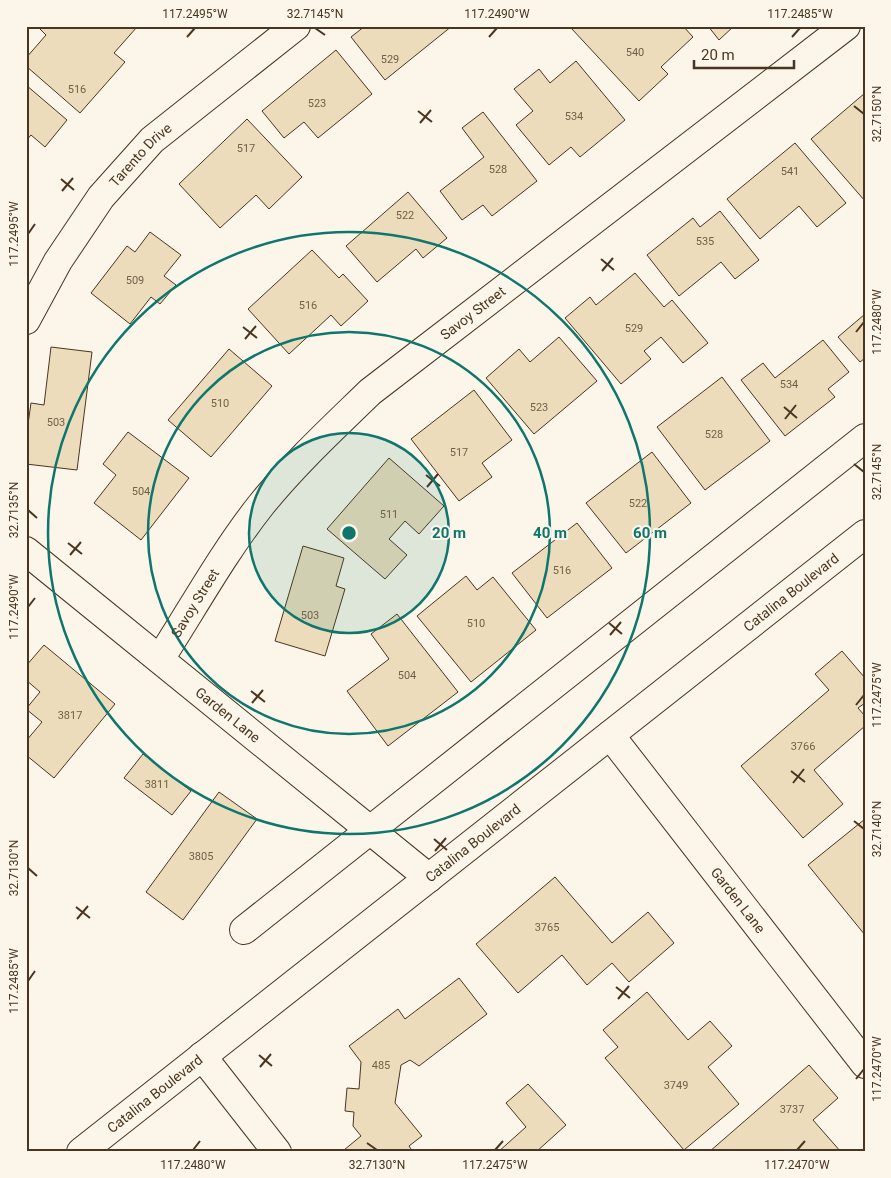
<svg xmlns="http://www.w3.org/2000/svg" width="891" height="1178" viewBox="0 0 891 1178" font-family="Roboto,sans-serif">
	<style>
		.building { fill: #ecdcbc; stroke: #4a3520 }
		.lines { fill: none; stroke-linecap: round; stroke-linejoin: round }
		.minor-casing { stroke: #4a3520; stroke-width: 30 }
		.major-casing { stroke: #4a3520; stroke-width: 30 }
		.minor { stroke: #fbf6e9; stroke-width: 28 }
		.major { stroke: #fbf6e9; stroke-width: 28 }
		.ticks { fill: none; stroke: #4a3520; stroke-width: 2 }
		.ring { fill: none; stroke: #0f766e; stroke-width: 2.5 }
		.labels { text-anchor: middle; stroke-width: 4; stroke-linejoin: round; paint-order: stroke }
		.number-label { font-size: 11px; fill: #725f47 }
		.street-label { font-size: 14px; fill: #4a3520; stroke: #fbf6e9 }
		.centre { fill: #0f766e; stroke: #fbf6e9; stroke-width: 2.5 }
		.ring-label { font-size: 15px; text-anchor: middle; font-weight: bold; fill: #0f766e; stroke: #fbf6e9; stroke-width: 4; stroke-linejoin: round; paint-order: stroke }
		.neatline { fill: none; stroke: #4a3520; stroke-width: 2 }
		.ticks-label { font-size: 12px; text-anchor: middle; fill: #4a3520 }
	</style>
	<rect width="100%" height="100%" fill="#fbf6e9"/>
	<!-- building -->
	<path class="building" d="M 37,26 L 137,26 L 137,27 L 114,53 L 125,62 L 80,113 L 26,66 L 26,58 L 46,35 Z
		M 365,26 L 452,26 L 385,80 L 351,37 Z
		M 573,26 L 683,26 L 693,37 L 661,67 L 668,74 L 639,101 L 571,28 Z
		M 708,26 L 734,26 L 719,40 Z
		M 336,50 L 372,94 L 318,138 L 304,122 L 284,138 L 262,111 Z
		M 576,61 L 625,120 L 580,157 L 571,147 L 549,165 L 516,125 L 533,111 L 514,89 L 539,69 L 550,83 Z
		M 26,85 L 67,120 L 45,147 L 31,135 L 26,141 Z
		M 865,93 L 865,201 L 811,139 Z
		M 483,112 L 537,181 L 492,216 L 483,205 L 462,220 L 440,191 L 484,157 L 462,128 Z
		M 247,119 L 302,177 L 269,209 L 256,195 L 220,228 L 179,184 Z
		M 795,143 L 846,203 L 817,227 L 799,206 L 760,239 L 727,199 Z
		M 408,192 L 447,238 L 423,258 L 416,249 L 377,282 L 346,246 Z
		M 720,211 L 759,260 L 735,279 L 721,262 L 679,296 L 647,255 L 693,218 L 700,227 Z
		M 150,232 L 181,255 L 164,276 L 176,285 L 160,304 L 151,297 L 130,324 L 91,293 L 127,246 L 135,252 Z
		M 312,250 L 339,278 L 343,274 L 368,301 L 341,326 L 331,315 L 289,354 L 248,309 Z
		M 635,273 L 664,307 L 672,300 L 708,343 L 683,363 L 661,337 L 644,351 L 651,359 L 621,384 L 565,318 L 590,297 L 596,305 Z
		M 865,314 L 865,358 L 860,362 L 838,337 Z
		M 559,337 L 597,381 L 534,434 L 486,378 L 519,349 L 530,362 Z
		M 823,340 L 849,372 L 828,389 L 835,397 L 785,436 L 741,380 L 763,363 L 775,378 Z
		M 51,347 L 92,352 L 77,470 L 26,464 L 26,438 L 31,403 L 44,405 Z
		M 229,349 L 272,386 L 211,457 L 168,420 Z
		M 722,377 L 770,441 L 705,490 L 657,427 Z
		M 474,390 L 512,440 L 482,463 L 492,477 L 459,501 L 411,439 Z
		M 128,432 L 189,478 L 141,540 L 94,503 L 116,475 L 103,464 Z
		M 652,452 L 691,503 L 626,553 L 586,503 Z
		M 389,458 L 444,506 L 419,534 L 405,521 L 389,539 L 407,555 L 385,579 L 327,529 Z
		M 577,523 L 612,568 L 547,618 L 512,573 Z
		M 303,546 L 344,558 L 336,586 L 345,589 L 325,656 L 275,641 Z
		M 466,576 L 477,590 L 493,577 L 536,630 L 471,682 L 417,616 Z
		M 397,614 L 458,692 L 388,746 L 347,691 L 389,659 L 371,634 Z
		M 44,645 L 115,704 L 54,778 L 26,755 L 26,741 L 42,722 L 26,709 L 40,692 L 26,680 L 26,666 Z
		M 842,651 L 865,678 L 865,703 L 858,708 L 865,716 L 865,726 L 814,770 L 843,804 L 803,838 L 741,766 L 829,690 L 815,674 Z
		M 143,754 L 191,791 L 172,815 L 124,778 Z
		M 219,792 L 257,819 L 183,920 L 146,892 Z
		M 865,819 L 865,935 L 808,865 Z
		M 555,877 L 612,943 L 648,912 L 674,943 L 629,982 L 612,963 L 587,985 L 562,955 L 518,993 L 476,944 Z
		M 459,978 L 487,1014 L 419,1066 L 410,1060 L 401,1065 L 395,1103 L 422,1136 L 409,1146 L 413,1152 L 346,1152 L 344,1150 L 361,1136 L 353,1126 L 354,1112 L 345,1111 L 347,1088 L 359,1089 L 361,1062 L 349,1046 L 398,1009 L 405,1019 Z
		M 647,992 L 688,1040 L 710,1021 L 732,1046 L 708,1067 L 739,1104 L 684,1150 L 605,1058 L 618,1047 L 603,1030 Z
		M 809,1065 L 838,1098 L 813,1120 L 841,1152 L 709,1152 Z
		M 528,1084 L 566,1125 L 536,1152 L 498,1152 L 526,1127 L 506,1103 Z"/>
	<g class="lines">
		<defs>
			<g id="minor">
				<path id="s1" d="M 26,320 L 58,261 L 101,197 L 152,140 L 296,26"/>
				<path id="s2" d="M 26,551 L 429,878"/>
				<path id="s3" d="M 160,659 C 193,608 223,553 261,505 C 294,464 332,429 370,392 L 846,26"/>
				<path id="s4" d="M 610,735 L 865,1064"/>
				<path d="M 244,930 L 865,438"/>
				<path d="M 202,1056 L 277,1152"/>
			</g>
			<g id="major">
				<path id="s5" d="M 81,1152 L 865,534"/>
			</g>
		</defs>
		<!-- minor casing -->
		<use href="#minor" class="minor-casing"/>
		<!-- major casing -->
		<use href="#major" class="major-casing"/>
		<!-- minor -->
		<use href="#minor" class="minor"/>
		<!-- major -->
		<use href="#major" class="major"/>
	</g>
	<!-- ticks -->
	<path class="ticks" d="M 315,28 L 325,35M 187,37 L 195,28M 489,37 L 497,28M 792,37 L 800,28M 854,106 L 864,114M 418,111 L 432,122M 420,123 L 431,110M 61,179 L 74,190M 62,191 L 73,178M 28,234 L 35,224M 601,259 L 614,270M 602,271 L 613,258M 243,327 L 257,338M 856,332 L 864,322M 245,339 L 256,326M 784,407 L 797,418M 785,419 L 796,405M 854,464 L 864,472M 426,475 L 440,486M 427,487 L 438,474M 28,510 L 37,518M 68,543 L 82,554M 70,555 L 81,542M 28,607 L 35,598M 609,623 L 622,634M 610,635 L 621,622M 251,691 L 265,702M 252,703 L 263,690M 856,705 L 864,695M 791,771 L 805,782M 793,783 L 804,769M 854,821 L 864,829M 434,839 L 447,850M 435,851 L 446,838M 28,868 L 37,876M 76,907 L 90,918M 77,919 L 88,906M 28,981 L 35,971M 616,987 L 630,998M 618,999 L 629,986M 259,1055 L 272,1066M 260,1067 L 271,1054M 856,1079 L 864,1069M 367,1143 L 377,1150M 193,1150 L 200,1141M 495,1150 L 503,1141M 797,1150 L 805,1141"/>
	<!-- distance rings -->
	<circle cx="349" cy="533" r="100" fill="#0f766e" fill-opacity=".12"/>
	<g class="ring">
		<circle cx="349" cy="533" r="100"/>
		<circle cx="349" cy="533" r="201"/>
		<circle cx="349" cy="533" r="301"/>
	</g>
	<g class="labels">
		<!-- number labels -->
		<g class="number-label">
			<text x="635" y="56">540</text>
			<text x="390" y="63">529</text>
			<text x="77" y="93">516</text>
			<text x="317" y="107">523</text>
			<text x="574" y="120">534</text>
			<text x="246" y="152">517</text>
			<text x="498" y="173">528</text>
			<text x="790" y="175">541</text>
			<text x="405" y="219">522</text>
			<text x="705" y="245">535</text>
			<text x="135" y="284">509</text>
			<text x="308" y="309">516</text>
			<text x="634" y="332">529</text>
			<text x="789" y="388">534</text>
			<text x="220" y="407">510</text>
			<text x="539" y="411">523</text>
			<text x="56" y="426">503</text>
			<text x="714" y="438">528</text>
			<text x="459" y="456">517</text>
			<text x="141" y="495">504</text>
			<text x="638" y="507">522</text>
			<text x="389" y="518">511</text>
			<text x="562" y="574">516</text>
			<text x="310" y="619">503</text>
			<text x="476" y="627">510</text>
			<text x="407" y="679">504</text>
			<text x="70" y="719">3817</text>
			<text x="803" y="750">3766</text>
			<text x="157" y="788">3811</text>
			<text x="201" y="860">3805</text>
			<text x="547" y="931">3765</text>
			<text x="381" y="1069">485</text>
			<text x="676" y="1089">3749</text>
			<text x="792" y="1113">3737</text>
		</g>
		<!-- street labels -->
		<g class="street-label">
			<text dy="5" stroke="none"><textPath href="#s1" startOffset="202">Tarento Drive</textPath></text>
			<text dy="5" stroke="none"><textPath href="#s3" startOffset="471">Savoy Street</textPath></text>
			<text dy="5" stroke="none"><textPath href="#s5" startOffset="904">Catalina Boulevard</textPath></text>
			<text dy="5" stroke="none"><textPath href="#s3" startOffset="66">Savoy Street</textPath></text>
			<text dy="5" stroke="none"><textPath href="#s2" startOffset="260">Garden Lane</textPath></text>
			<text dy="5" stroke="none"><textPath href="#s5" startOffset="499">Catalina Boulevard</textPath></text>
			<text dy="5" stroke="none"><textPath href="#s4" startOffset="209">Garden Lane</textPath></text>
			<text dy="5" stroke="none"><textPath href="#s5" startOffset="94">Catalina Boulevard</textPath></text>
		</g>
	</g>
	<circle cx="349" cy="533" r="8" class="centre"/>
	<g class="ring-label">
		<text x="449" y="538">20 m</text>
		<text x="550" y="538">40 m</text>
		<text x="650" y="538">60 m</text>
	</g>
	<!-- border -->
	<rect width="891" height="1178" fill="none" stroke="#fbf6e9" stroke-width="55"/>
	<!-- scale -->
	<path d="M694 60v8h100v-8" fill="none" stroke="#4a3520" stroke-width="2.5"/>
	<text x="701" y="60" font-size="15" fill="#4a3520" stroke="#fbf6e9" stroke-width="4" paint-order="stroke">20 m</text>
	<rect x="28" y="28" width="836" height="1122" class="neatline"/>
	<g class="ticks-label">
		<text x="195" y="18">117.2495°W</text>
		<text x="315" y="18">32.7145°N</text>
		<text x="497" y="18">117.2490°W</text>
		<text x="800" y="18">117.2485°W</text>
		<text transform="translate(877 114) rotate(-90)" y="4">32.7150°N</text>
		<text transform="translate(14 234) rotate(-90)" y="4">117.2495°W</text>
		<text transform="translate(877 322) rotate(-90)" y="4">117.2480°W</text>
		<text transform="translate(877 472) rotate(-90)" y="4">32.7145°N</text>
		<text transform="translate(14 510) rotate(-90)" y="4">32.7135°N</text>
		<text transform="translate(14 607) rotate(-90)" y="4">117.2490°W</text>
		<text transform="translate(877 695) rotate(-90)" y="4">117.2475°W</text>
		<text transform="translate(877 829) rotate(-90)" y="4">32.7140°N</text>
		<text transform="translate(14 868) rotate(-90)" y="4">32.7130°N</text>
		<text transform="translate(14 981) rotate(-90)" y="4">117.2485°W</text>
		<text transform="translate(877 1069) rotate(-90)" y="4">117.2470°W</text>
		<text x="193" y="1169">117.2480°W</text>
		<text x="377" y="1169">32.7130°N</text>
		<text x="495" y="1169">117.2475°W</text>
		<text x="797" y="1169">117.2470°W</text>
	</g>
</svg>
